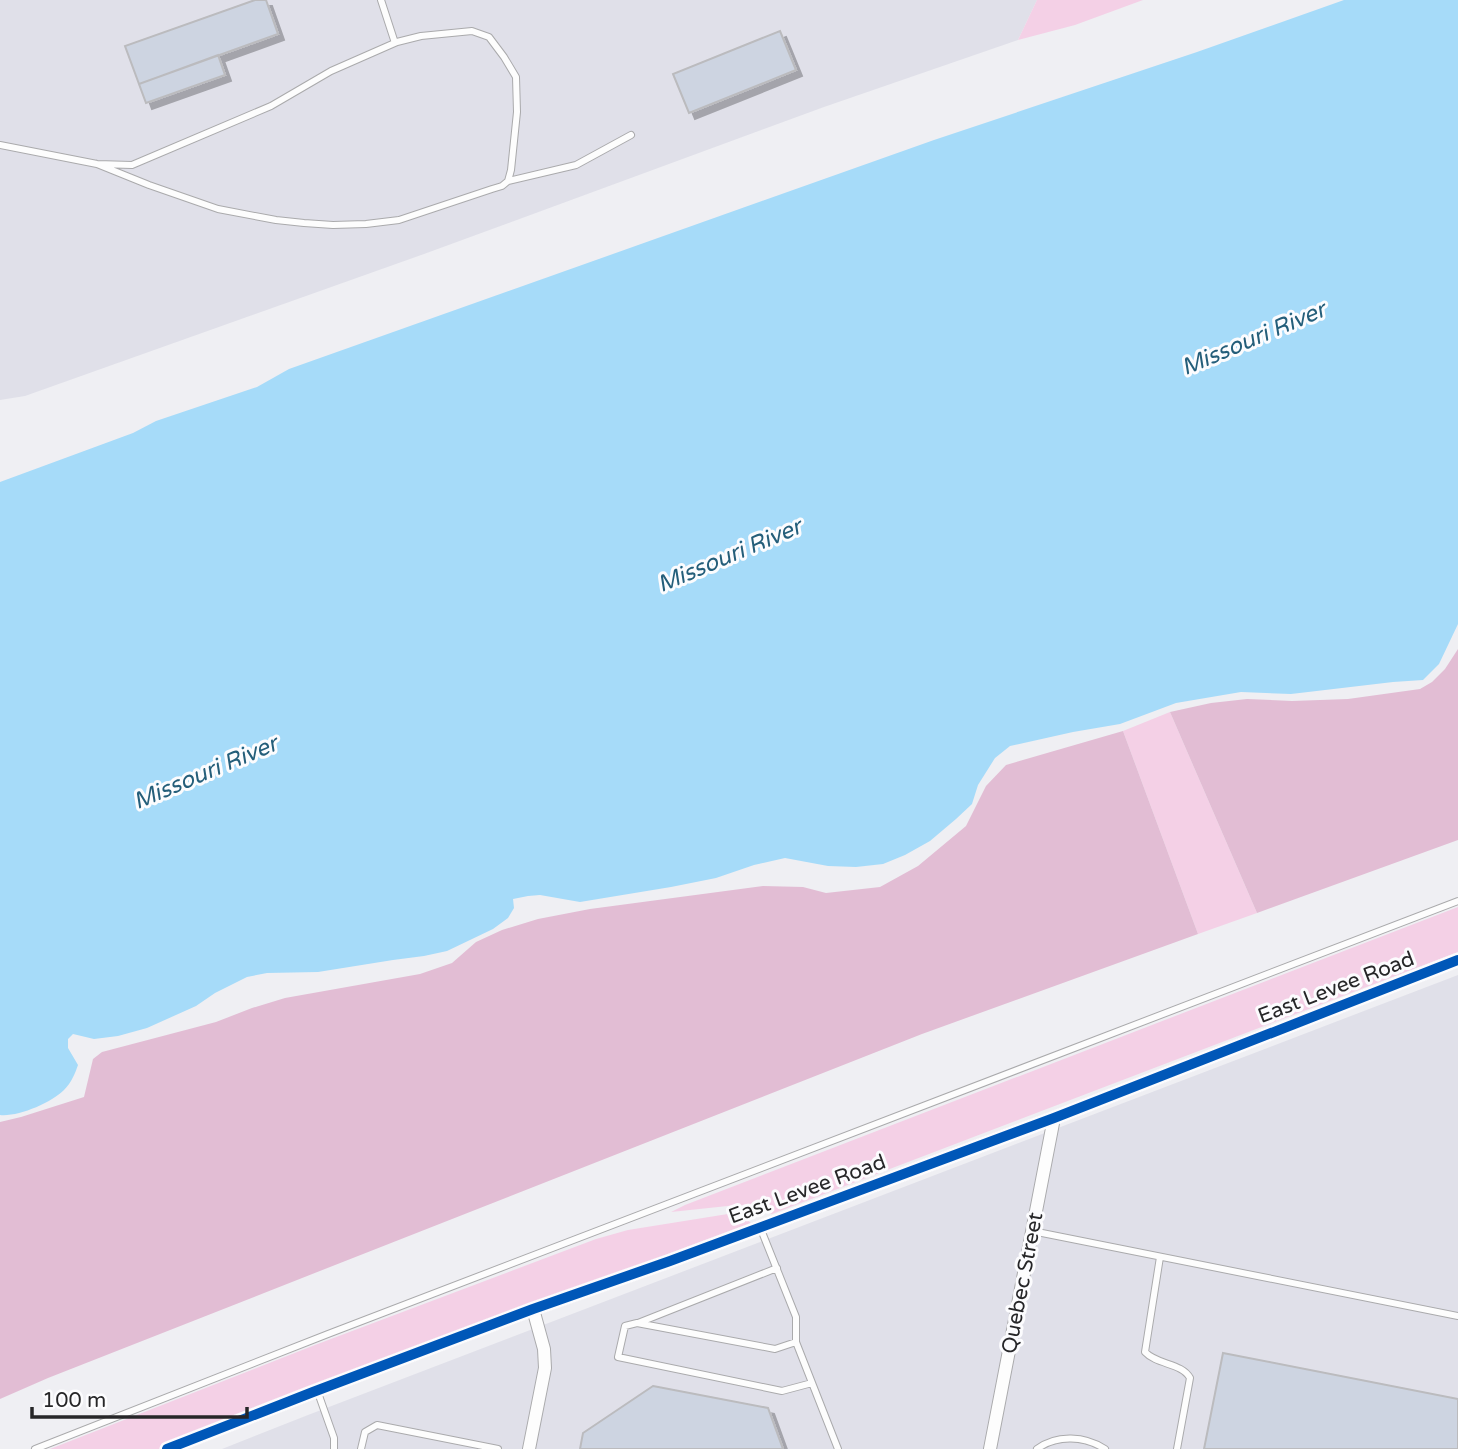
<svg xmlns="http://www.w3.org/2000/svg" width="1458" height="1449" viewBox="0 0 1458 1449" font-family="'Varela Round',sans-serif">
	<style>
		.built { fill: #e0e0e9 }
		.green { fill: #f4d0e6 }
		.forest { fill: #e2bdd4 }
		.water { fill: #a6dbf9 }
		.building { fill: #cdd4e1; stroke: #bbbbbe; stroke-width: 2; filter: url(#shadow) }
		.lines { fill: none; stroke-linecap: round; stroke-linejoin: round }
		.service-casing { stroke: #aaaaac; stroke-width: 8 }
		.minor-casing { stroke: #aaaaac; stroke-width: 14 }
		.service { stroke: #fdfdfd; stroke-width: 6 }
		.minor { stroke: #fdfdfd; stroke-width: 12 }
		.cycleway-casing { stroke: #fcfcfe; stroke-width: 15 }
		.cycleway { stroke: #0057b8; stroke-width: 10 }
		.labels { text-anchor: middle; stroke-width: 6; stroke-linejoin: round; paint-order: stroke }
		.street-label { font-size: 21px; fill: #262628; stroke: #fcfcfe }
		.water-label { font-size: 23px; font-style: italic; fill: #245e7a; stroke: #fcfcfe }
	</style>
	<defs>
		<filter id="shadow"><feDropShadow dx="6" dy="6" stdDeviation="0" flood-color="#0004"/></filter>
	</defs>
	<rect width="100%" height="100%" fill="#efeff3"/>
	<!-- built -->
	<path class="built" d="M 0,0 L 1037,0 L 1018,40 L 824,107 L 424,254 L 25,396 L 0,400 Z
		M 1458,975 L 1458,1449 L 222,1449 L 308,1415 Z"/>
	<!-- green -->
	<path class="green" d="M 1037,0 L 1143,0 L 1075,25 L 1018,40 Z
		M 1170,712 L 1257,913 L 1198,934 L 1123,731 Z
		M 1458,907 L 1458,952 L 772,1214 L 751,1206 L 737,1205 L 671,1212 L 685,1205 Z
		M 734,1213 L 741,1216 L 751,1223 L 336,1378 L 159,1449 L 50,1449 L 315,1345 L 596,1239 L 628,1230 Z"/>
	<!-- forest -->
	<path class="forest" d="M 1458,649 L 1458,840 L 1257,913 L 1170,712 L 1211,703 L 1247,699 L 1292,701 L 1348,699 L 1420,689 L 1432,682 L 1445,669 Z
		M 1123,731 L 1198,934 L 922,1034 L 48,1378 L 0,1399 L 0,1122 L 21,1117 L 84,1097 L 93,1059 L 102,1052 L 216,1022 L 252,1008 L 285,998 L 420,974 L 452,963 L 476,942 L 502,930 L 538,919 L 590,909 L 763,886 L 803,887 L 826,893 L 880,887 L 918,866 L 966,826 L 986,786 L 1006,765 Z"/>
	<!-- water -->
	<path class="water" d="M 1344,0 L 1458,0 L 1458,624 L 1439,664 L 1423,680 L 1393,682 L 1291,694 L 1241,692 L 1176,703 L 1120,724 L 1073,732 L 1010,746 L 995,758 L 978,785 L 972,804 L 956,819 L 930,841 L 905,855 L 883,864 L 856,867 L 828,866 L 785,858 L 754,865 L 716,878 L 671,887 L 580,902 L 540,895 L 528,896 L 513,899 L 514,908 L 508,918 L 493,929 L 447,951 L 424,956 L 393,960 L 318,972 L 267,973 L 247,977 L 215,993 L 196,1006 L 147,1028 L 118,1036 L 94,1039 L 73,1034 L 68,1039 L 68,1048 L 78,1065 C 75,1074 71,1083 64,1090 C 51,1103 18,1117 0,1115 L 0,482 L 133,433 L 156,421 L 257,387 L 289,369 L 934,140 L 1197,52 Z"/>
	<!-- building -->
	<path class="building" d="M 255,0 L 266,0 L 278,34 L 139,84 L 125,46 Z
		M 780,31 L 796,70 L 689,113 L 673,74 Z
		M 218,55 L 225,75 L 146,103 L 139,84 Z
		M 1223,1353 L 1458,1399 L 1458,1449 L 1204,1449 Z
		M 653,1386 L 768,1408 L 783,1449 L 580,1449 L 583,1433 Z"/>
	<g class="lines">
		<defs>
			<path id="service" d="M 381,0 L 395,43
				M 0,145 L 97,164 L 132,165 L 271,106 L 331,71 L 397,42 L 421,36 L 472,31 L 489,37 L 504,57 L 516,77 L 517,112 L 511,170 L 508,181 L 502,186 L 492,189 L 399,220 L 366,224 L 333,225 L 304,223 L 276,220 L 218,209 L 149,185 L 97,164
				M 508,181 L 576,165 L 631,135
				M 760,1227 L 796,1317 L 796,1342 L 838,1449
				M 1032,1231 L 1458,1316
				M 1160,1257 L 1145,1352 C 1157,1365 1182,1363 1190,1378 L 1177,1449
				M 638,1323 L 777,1268
				M 796,1342 L 775,1349 L 637,1323 L 625,1326 L 618,1357 L 782,1391 L 812,1383
				M 317,1390 L 334,1438 L 334,1449
				M 35,1449 L 328,1334 L 1458,901
				M 361,1449 L 365,1432 L 377,1425 L 498,1449
				M 1037,1449 C 1057,1434 1085,1436 1105,1449"/>
			<path id="minor" d="M 167,1449 L 313,1392 L 533,1309 L 670,1261 L 1054,1118 L 1458,960
				M 529,1449 L 545,1368 L 544,1349 L 533,1309
				M 990,1449 L 1054,1118"/>
		</defs>
		<!-- service casing -->
		<use href="#service" class="service-casing"/>
		<!-- minor casing -->
		<use href="#minor" class="minor-casing"/>
		<!-- service -->
		<use href="#service" class="service"/>
		<!-- minor -->
		<use href="#minor" class="minor"/>
		<defs>
			<path id="cycleway" d="M 167,1449 L 313,1392 L 533,1309 L 670,1261 L 1054,1118 L 1458,960"/>
		</defs>
		<!-- cycleway casing -->
		<use href="#cycleway" class="cycleway-casing"/>
		<!-- cycleway -->
		<use href="#cycleway" class="cycleway"/>
	</g>
	<g class="labels">
		<!-- street labels -->
		<g class="street-label">
			<text transform="translate(1336 987) rotate(-21)" y="7">East Levee Road</text>
			<text transform="translate(807 1189) rotate(-20)" y="7">East Levee Road</text>
			<text transform="translate(1022 1283) rotate(-79)" y="7">Quebec Street</text>
		</g>
		<!-- water labels -->
		<g class="water-label">
			<text transform="translate(1253 338) rotate(-23)" y="8">Missouri River</text>
			<text transform="translate(729 555) rotate(-23)" y="8">Missouri River</text>
			<text transform="translate(205 772) rotate(-23)" y="8">Missouri River</text>
		</g>
	</g>
	<!-- scale -->
	<path d="M32 1407v10h215v-10" fill="none" stroke="#262628" stroke-width="3.5"/>
	<text x="42" y="1407" font-size="21" fill="#262628" stroke="#fcfcfe" stroke-width="5" paint-order="stroke">100 m</text>
</svg>
